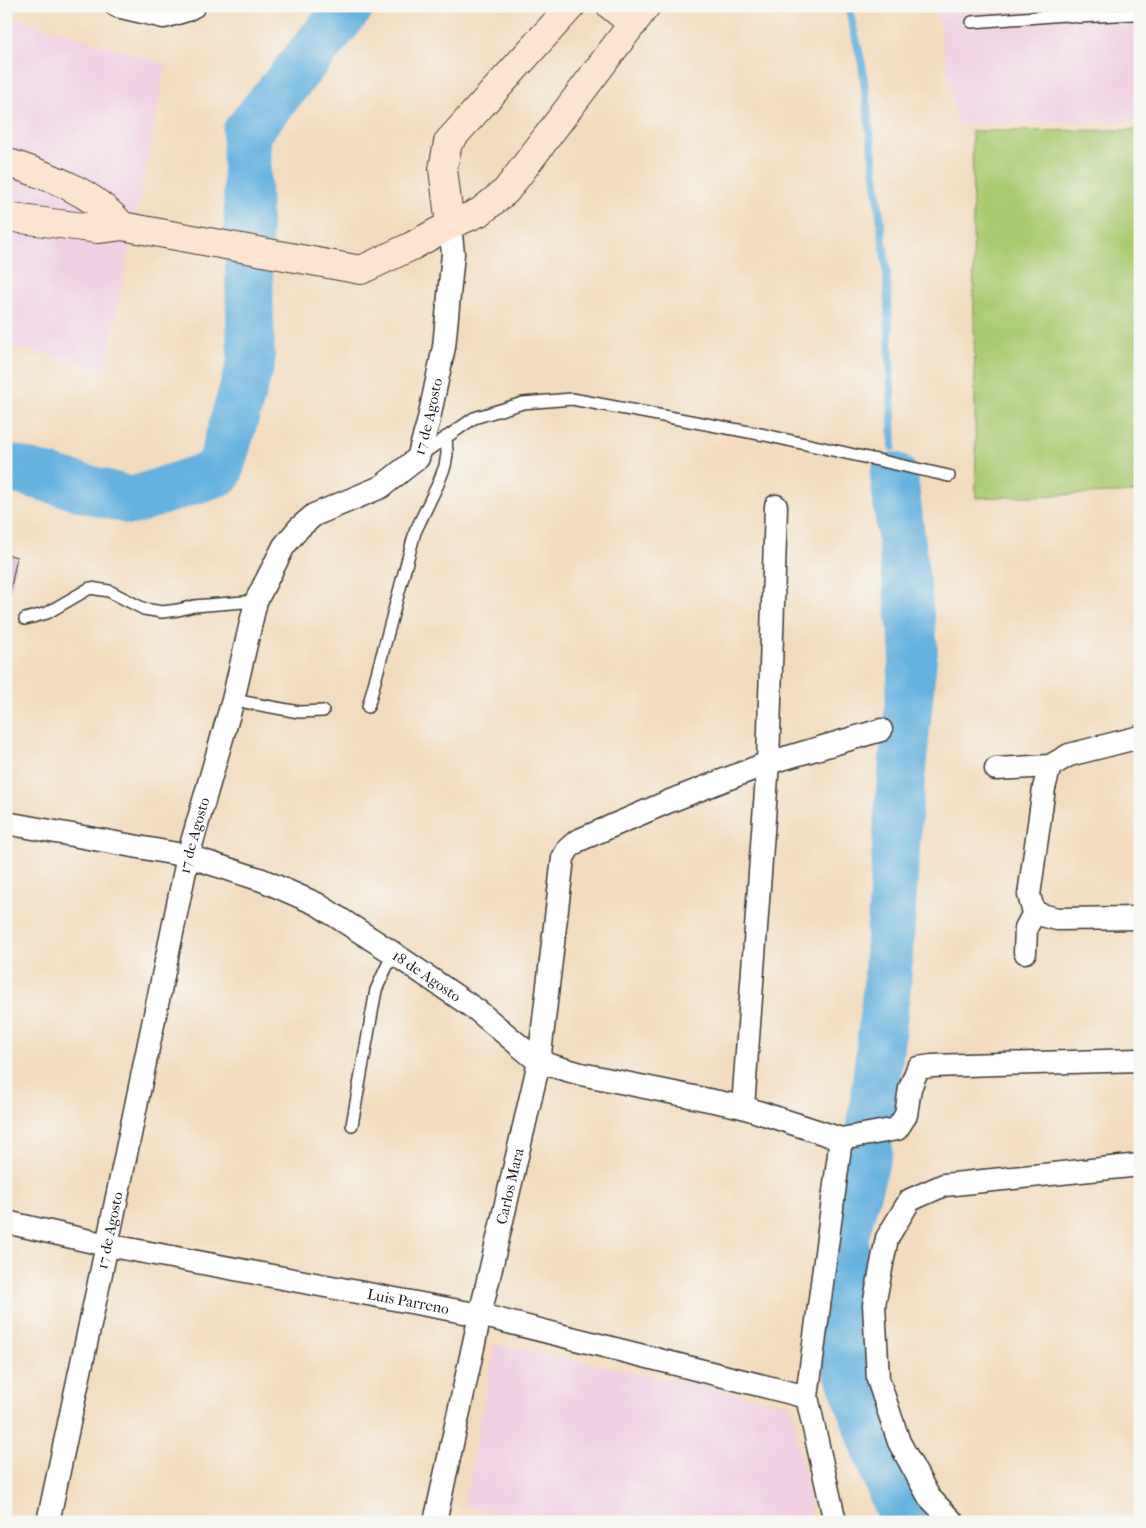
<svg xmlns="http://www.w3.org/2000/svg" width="1146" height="1528" viewBox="0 0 1146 1528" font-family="'IM FELL French Canon',serif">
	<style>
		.built { fill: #f1d0e3 }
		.park { fill: #abcb73; stroke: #647448 }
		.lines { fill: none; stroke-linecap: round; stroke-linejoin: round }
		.stream { stroke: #66b2df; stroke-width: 8 }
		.river { stroke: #66b2df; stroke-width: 48 }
		.building { fill: #cc8cc2 }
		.lane-casing { stroke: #3c3934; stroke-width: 14 }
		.street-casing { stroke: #3c3934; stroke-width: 25 }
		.secondary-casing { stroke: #3c3934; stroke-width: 30 }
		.lane { stroke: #fff; stroke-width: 11 }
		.street { stroke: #fff; stroke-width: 22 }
		.secondary { stroke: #fde4d0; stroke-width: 28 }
		.labels { text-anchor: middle; stroke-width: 4; stroke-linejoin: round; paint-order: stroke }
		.street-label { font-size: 15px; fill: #1c1c1c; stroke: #f6f6f2 }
	</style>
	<rect width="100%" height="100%" fill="#f6f6f2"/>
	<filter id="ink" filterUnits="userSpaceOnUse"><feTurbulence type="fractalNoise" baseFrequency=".02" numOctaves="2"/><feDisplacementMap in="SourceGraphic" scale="10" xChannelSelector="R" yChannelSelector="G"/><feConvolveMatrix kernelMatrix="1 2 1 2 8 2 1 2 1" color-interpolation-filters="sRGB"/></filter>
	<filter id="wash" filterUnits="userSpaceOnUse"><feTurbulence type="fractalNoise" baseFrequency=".0096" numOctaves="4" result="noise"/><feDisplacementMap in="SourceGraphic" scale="20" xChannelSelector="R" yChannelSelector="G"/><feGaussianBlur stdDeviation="1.12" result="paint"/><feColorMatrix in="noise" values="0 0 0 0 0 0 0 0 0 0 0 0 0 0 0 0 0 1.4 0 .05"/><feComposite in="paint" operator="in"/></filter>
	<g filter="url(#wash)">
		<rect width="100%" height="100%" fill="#f3dbbd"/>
		<!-- built -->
		<path class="built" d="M 936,6 L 1140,6 L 1140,121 L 957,124 Z
			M 6,16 L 166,64 L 105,370 L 6,344 Z
			M 495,1344 L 791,1405 L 813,1522 L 547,1522 L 464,1506 Z"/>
		<!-- park -->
		<path class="park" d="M 1140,130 L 1140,492 L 976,498 L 972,131 Z"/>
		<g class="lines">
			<!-- stream -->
			<path class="stream" d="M 848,6 L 862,64 L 887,275 L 893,447"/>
			<!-- river -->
			<path class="river" d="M 6,467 L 132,501 L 219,472 L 251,362 L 246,133 L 350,6
				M 871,1126 L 887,985 L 899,801 L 914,649 L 894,476
				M 869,1149 L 845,1235 L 843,1358 L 903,1522"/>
		</g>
		<g id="blocks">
			<!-- building -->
			<path class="building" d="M 6,554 L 17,557 L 7,607 L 6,607 Z"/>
		</g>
	</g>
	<g filter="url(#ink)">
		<use href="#blocks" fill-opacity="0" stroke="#3c3934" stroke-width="1"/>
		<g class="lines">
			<defs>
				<path id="lane" d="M 1072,6 L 1065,15 L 1079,17 L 1134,14
					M 972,22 L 1065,15
					M 421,455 L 474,418 L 523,403 L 572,399 L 765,435 L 949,476
					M 25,619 L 47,613 L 90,588 L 109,591 L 144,609 L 162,612 L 178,610 L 194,606 L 256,601
					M 233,700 L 299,712 L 323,711
					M 368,707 L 415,532 L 438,484 L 445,466 L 447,454 L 446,437
					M 352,1125 L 376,990 L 393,953"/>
				<g id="street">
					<path d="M 117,6 L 164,17 L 187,10 L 194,6"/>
					<path d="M 996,769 L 1050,766 L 1069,755 L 1140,737"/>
					<path id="s1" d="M 6,823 L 188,856 L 262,880 L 317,904 L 393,953 L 478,1011 L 539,1062 L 581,1074 L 743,1107 L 841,1139 L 897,1129 L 906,1115 L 910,1088 L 918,1068 L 932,1066 L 1140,1060"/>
					<path d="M 1034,913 L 1057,919 L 1140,918"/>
					<path d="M 1025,952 L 1026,928 L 1034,913 L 1029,895 L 1044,788 L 1050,766"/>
					<path d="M 743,1107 L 768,763 L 776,506"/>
					<path id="s2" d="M 6,1222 L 107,1245 L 480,1315 L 807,1397"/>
					<path id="s3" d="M 48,1522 L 107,1245 L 188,856 L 233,700 L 256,601 L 284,546 L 299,528 L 314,515 L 381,487 L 418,458 L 428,423 L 444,347 L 453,254 L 450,225"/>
					<path id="s4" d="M 435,1522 L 480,1315 L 539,1062 L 563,858 L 568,849 L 577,841 L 670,801 L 768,763 L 881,730"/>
					<path d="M 835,1522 L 807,1397 L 841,1139"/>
					<path d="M 953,1522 L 929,1497 L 899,1442 L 878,1379 L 874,1305 L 887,1238 L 910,1200 L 944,1185 L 1140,1165"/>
				</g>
				<path id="secondary" d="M 611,6 L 633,24
					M 6,162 C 49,176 92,191 122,226
					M 6,217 L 98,229 L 122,226 L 361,270 L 412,246 L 450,225 L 480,212 L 506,191 L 646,6
					M 450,225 L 443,169 L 448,142 L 571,6"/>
			</defs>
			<!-- lane casing -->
			<use href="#lane" class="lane-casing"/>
			<!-- street casing -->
			<use href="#street" class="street-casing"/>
			<!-- secondary casing -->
			<use href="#secondary" class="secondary-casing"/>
			<!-- lane -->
			<use href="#lane" class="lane"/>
			<!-- street -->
			<use href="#street" class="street"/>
			<!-- secondary -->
			<use href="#secondary" class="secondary"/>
		</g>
	</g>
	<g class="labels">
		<!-- street labels -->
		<g class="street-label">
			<text dy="5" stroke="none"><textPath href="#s3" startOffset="1212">17 de Agosto</textPath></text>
			<text dy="5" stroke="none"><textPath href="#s3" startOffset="702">17 de Agosto</textPath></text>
			<text dy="5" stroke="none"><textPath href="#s1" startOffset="454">18 de Agosto</textPath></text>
			<text dy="5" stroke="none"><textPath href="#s4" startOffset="344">Carlos Mara</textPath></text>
			<text dy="5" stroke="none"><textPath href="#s3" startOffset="298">17 de Agosto</textPath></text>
			<text dy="5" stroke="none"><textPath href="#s2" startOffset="410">Luis Parreno</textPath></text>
		</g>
	</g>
	<!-- margin -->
	<rect width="1146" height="1528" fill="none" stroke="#f6f6f2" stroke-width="25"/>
</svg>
